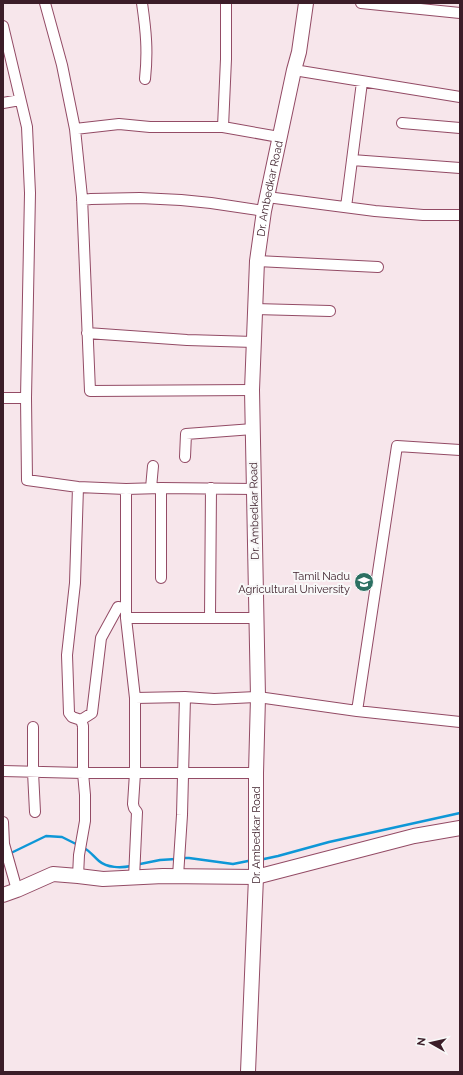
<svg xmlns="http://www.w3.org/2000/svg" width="463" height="1075" viewBox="0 0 463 1075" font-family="Raleway,sans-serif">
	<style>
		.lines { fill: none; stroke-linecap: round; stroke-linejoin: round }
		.stream { stroke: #0e97d7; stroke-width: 2.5 }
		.street-casing { stroke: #934b65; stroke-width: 12 }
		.secondary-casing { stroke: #934b65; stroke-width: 16 }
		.street { stroke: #fff; stroke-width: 10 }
		.secondary { stroke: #fff; stroke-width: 14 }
		.labels { text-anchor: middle; stroke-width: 4; stroke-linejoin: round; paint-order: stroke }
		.street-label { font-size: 11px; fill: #3b1d28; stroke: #f8f8f8 }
		.poi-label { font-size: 11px; fill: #3b1d28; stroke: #f8f8f8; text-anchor: end }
	</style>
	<rect width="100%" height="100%" fill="#f7e6eb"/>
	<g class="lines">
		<!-- stream -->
		<path class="stream" d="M 84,848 C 90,851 94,857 99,861 C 107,868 121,868 131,866
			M 13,852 L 46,836 L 62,837 L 78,845
			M 183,858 L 189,858 L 233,864 L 248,861
			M 264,859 L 278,856 L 329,842 L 460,813
			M 140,864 L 160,860 L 176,859"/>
		<defs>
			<path id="street" d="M 45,3 L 62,65 L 75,129 L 82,197 L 90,391 L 252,390
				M 142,3 C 146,31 148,51 145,79
				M 361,3 L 460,13
				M 3,26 L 27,127 L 30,193 L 26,398 L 27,480 L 78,487 L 126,489 L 161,488 L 254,489
				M 294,70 L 460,97
				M 3,103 L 20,100
				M 402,123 L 460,128
				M 223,127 L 226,59 L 226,3
				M 75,129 L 119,124 L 150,127 L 223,127 L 279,137
				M 352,160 L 460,168
				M 267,197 L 375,211 L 423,215 L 460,215
				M 82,200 L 91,199 L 140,198 L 181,200 L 211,203 L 264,211
				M 346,207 L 362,82
				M 257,261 L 378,267
				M 255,309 L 330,311
				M 87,333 L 187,340 L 254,342
				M 3,398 L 26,398
				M 185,457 L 186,434 L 253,429
				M 151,488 L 153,466
				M 126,489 L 126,618 L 256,618
				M 161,578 L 161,488
				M 210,617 L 211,488
				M 126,618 L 135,698 L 135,773 L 133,804 L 134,808 L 137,812 L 134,878
				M 135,698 L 185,697 L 214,699 L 258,697 L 357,711 L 460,722
				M 357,711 L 397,446 L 460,450
				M 81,720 L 92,713 L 101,638 L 118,607 L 126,608
				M 33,727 L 33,772 L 35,812
				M 3,771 L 83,773 L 256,773
				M 3,822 L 4,844 L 17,890
				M 78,876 L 79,855 L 85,821 L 85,795 L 83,773 L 83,726 L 81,720 L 72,717 L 69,713 L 67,655 L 75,583 L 78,487
				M 178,876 L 182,815 L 185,697"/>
			<g id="secondary">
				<path d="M 3,895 L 17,890 L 53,874 L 78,876 L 103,879 L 163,876 L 256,877 L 414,836 L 460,828"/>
				<path id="s1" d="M 248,1072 L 256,877 L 256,773 L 258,697 L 252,390 L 257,261 L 264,211 L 294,70 L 299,52 L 306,3"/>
			</g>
		</defs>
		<!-- street casing -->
		<use href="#street" class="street-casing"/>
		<!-- secondary casing -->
		<use href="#secondary" class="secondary-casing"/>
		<!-- street -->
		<use href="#street" class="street"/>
		<!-- secondary -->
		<use href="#secondary" class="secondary"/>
	</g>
	<!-- icons -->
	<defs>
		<symbol id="university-disc" viewBox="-11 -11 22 22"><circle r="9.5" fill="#2c7062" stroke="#f8f8f8"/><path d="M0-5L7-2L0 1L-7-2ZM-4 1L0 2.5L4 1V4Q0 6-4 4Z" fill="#fff"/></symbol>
	</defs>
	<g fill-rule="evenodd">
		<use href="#university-disc" x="353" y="571" width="22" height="22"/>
	</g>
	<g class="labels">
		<!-- street labels -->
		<g class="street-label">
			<text dy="4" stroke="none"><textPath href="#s1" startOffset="885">Dr. Ambedkar Road</textPath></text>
			<text transform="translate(254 511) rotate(-91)" y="4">Dr. Ambedkar Road</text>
			<text dy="4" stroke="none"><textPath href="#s1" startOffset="237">Dr. Ambedkar Road</textPath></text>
		</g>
		<!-- poi labels -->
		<g class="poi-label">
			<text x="350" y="580">Tamil Nadu<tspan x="350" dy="13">Agricultural University</tspan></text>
		</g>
	</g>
	<!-- border -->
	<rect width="463" height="1075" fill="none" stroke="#3b1d28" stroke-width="8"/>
	<!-- north arrow -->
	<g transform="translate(431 1043) rotate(278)" stroke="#f8f8f8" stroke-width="3" paint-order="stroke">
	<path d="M0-3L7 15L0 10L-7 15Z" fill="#3b1d28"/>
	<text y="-6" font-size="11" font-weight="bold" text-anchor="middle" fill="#3b1d28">N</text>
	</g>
</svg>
